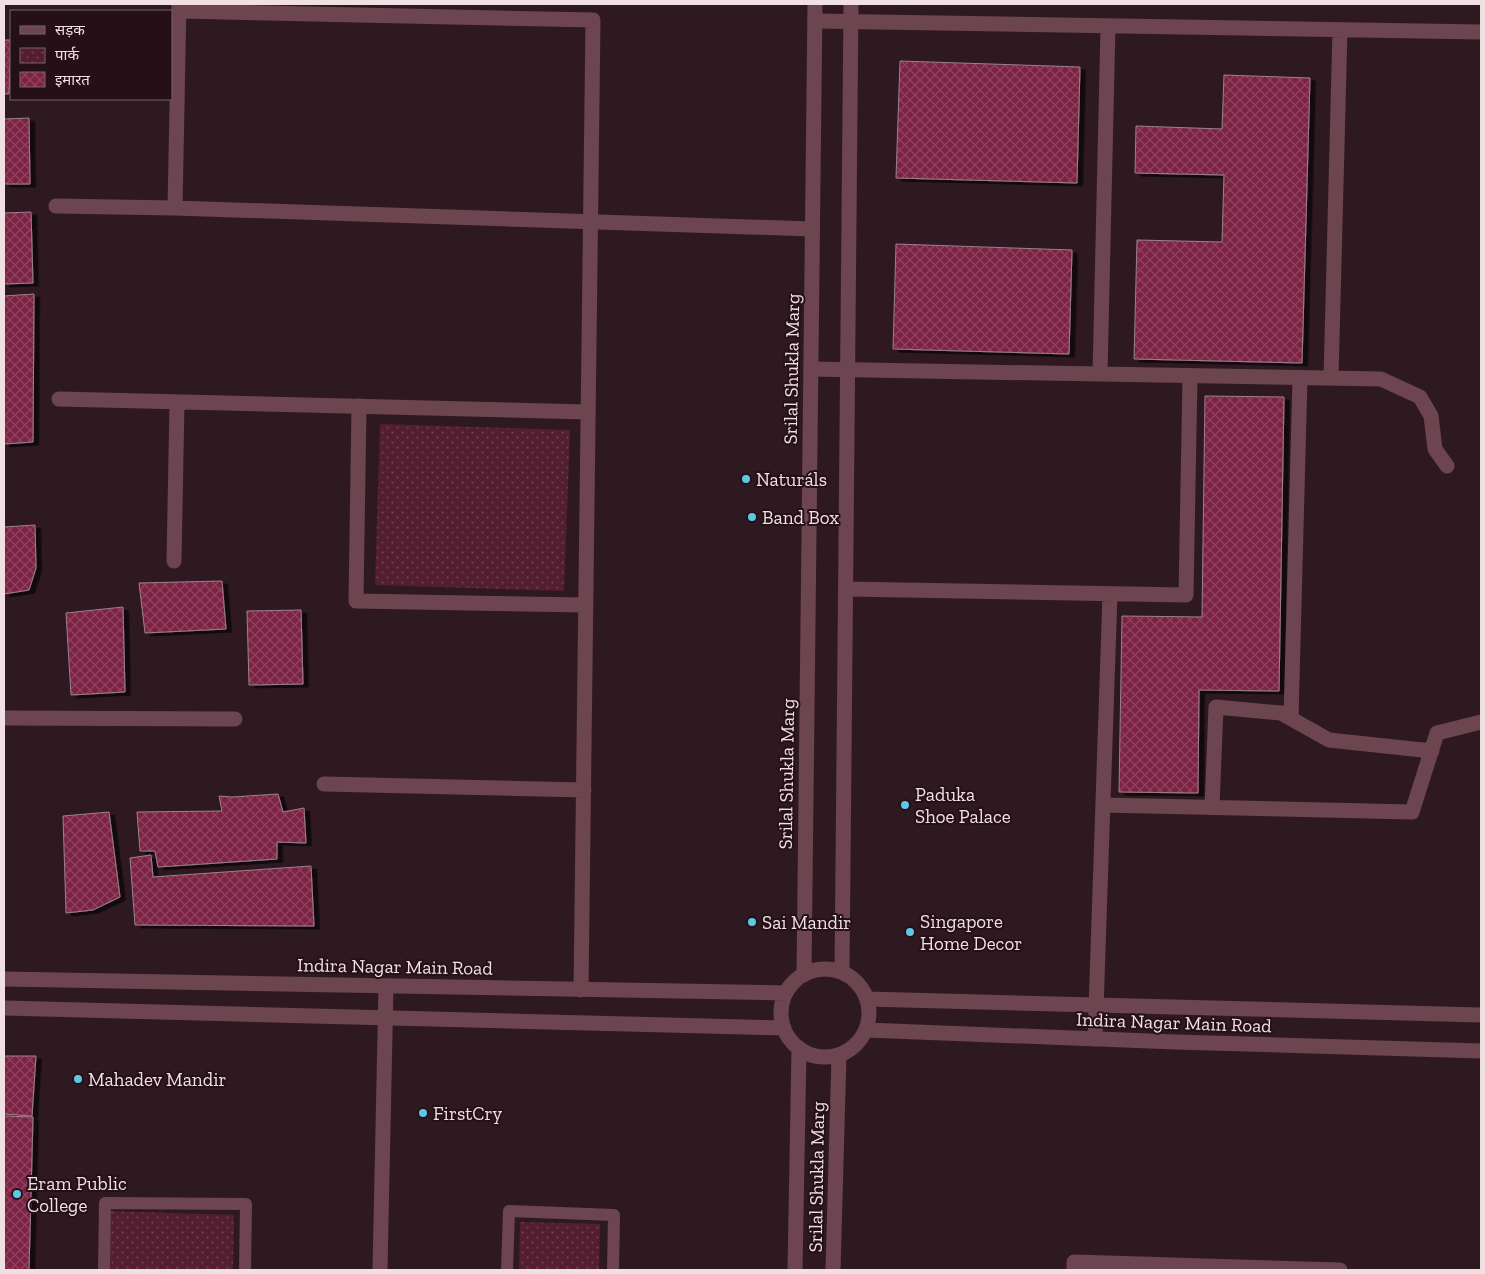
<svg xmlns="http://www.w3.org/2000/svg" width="1485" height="1274" viewBox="0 0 1485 1274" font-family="'Zilla Slab','Noto Sans Devanagari',serif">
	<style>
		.park { fill: url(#park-dots) }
		.building { fill: url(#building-cross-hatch); stroke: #9d8188; filter: url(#shadow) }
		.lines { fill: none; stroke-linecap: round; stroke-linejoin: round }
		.service { stroke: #6c4550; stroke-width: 12 }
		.minor { stroke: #6c4550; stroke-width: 15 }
		.tertiary { stroke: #6c4550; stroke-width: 15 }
		.poi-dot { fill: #5dc7e8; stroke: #251017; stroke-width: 2 }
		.labels { text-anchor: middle; stroke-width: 4; stroke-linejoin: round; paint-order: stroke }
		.street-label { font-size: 19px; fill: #f0e0e4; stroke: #251017 }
		.poi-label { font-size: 19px; fill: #f0e0e4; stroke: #251017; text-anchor: start }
	</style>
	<defs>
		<pattern id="park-dots" width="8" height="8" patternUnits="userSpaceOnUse" patternTransform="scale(1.25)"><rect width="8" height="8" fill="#531e30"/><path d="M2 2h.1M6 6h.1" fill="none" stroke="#6c3e4e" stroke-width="1.8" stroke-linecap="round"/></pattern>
		<pattern id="building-cross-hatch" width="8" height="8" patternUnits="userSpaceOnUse" patternTransform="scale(1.25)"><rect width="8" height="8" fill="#7c2345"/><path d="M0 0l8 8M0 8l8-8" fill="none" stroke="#8f4360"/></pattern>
		<filter id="shadow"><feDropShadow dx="5.5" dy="3" stdDeviation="0" flood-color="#0009"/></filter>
	</defs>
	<rect width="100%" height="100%" fill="#2f1920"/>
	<!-- park -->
	<path class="park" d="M 380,424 L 570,430 L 564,591 L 375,585 Z
		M 108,1211 L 234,1215 L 233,1270 L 106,1270 Z
		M 520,1222 L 600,1224 L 599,1270 L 519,1270 Z"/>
	<!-- building -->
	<path class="building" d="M 4,40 L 11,40 L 9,94 L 4,94 Z
		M 900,61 L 1080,67 L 1077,183 L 896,178 Z
		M 1224,75 L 1310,78 L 1302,363 L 1134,359 L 1137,240 L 1222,242 L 1224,175 L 1135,173 L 1136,126 L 1222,129 Z
		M 29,118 L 30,184 L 4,184 L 4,119 Z
		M 31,212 L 33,283 L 4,284 L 4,213 Z
		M 896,244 L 1072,250 L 1069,354 L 893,349 Z
		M 34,294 L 33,442 L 4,444 L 4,296 Z
		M 1205,396 L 1284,397 L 1279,691 L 1199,690 L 1198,793 L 1119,792 L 1122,616 L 1202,617 Z
		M 35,525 L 36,568 L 29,590 L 4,594 L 4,527 Z
		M 222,581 L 226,629 L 145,633 L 139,583 Z
		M 123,607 L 125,692 L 71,695 L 66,613 Z
		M 301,610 L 303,684 L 249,685 L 247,611 Z
		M 278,794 L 283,812 L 304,808 L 306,843 L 277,842 L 277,859 L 158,867 L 155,851 L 140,851 L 137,812 L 222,811 L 219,796 L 232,797 Z
		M 109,812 L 120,897 L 93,910 L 66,913 L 63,816 Z
		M 151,855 L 153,877 L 311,866 L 314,926 L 135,925 L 130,858 Z
		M 4,1056 L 36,1056 L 32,1116 L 4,1114 Z
		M 4,1116 L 33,1117 L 29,1270 L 4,1270 Z"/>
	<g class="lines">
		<!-- service -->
		<path class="service" d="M 104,1270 L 105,1203 L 246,1204 L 245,1270
			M 507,1270 L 509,1211 L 614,1215 L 613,1270"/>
		<!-- minor -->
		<path class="minor" d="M 179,4 L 175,208 L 812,229
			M 179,11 L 593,20 L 581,990
			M 815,21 L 1481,32
			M 56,206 L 175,208
			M 811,369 L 1381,379 L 1420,397 L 1431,416 L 1435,449 L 1447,466
			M 1100,374 L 1108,26
			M 1331,378 L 1340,30
			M 59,399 L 588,412
			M 359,406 L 356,601 L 586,605
			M 174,561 L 177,402
			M 846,589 L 1186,595 L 1190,376
			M 4,718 L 235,719
			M 1291,718 L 1300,378
			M 324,784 L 584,790
			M 1103,805 L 1412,812 L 1437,733 L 1481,722
			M 1212,807 L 1216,707 L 1281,713 L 1329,740 L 1432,751
			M 1095,1039 L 1110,594
			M 380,1270 L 386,986
			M 1074,1270 L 1074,1262 L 1340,1270"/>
		<!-- tertiary -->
		<path class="tertiary" d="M781 1013a44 44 0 1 1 88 0a44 44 0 1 1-88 0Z
			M 842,972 L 851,4
			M 804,975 L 815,4
			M 4,979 L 786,993
			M 867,999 L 1481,1015
			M 4,1008 L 784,1028
			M 866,1030 L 1175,1042 L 1481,1051
			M 795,1270 L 799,1048
			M 833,1270 L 839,1055"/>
	</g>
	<!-- markers -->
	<g class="poi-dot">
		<circle cx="746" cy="479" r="5"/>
		<circle cx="752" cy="517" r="5"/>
		<circle cx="905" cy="805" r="5"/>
		<circle cx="752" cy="922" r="5"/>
		<circle cx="910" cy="932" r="5"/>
		<circle cx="78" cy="1079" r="5"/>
		<circle cx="423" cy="1113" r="5"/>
		<circle cx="17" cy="1194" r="5"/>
	</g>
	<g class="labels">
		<!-- street labels -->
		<g class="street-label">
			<text transform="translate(791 369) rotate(-89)" y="7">Srilal Shukla Marg</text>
			<text transform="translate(786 774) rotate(-89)" y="7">Srilal Shukla Marg</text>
			<text transform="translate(395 966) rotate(1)" y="7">Indira Nagar Main Road</text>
			<text transform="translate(1174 1022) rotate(2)" y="7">Indira Nagar Main Road</text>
			<text transform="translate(816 1177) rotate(-89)" y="7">Srilal Shukla Marg</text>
		</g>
		<!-- poi labels -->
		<g class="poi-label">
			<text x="756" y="486">Naturáls</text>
			<text x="762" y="524">Band Box</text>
			<text x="915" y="801">Paduka<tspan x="915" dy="22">Shoe Palace</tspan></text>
			<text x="920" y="928">Singapore<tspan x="920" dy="22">Home Decor</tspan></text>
			<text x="762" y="929">Sai Mandir</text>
			<text x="88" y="1086">Mahadev Mandir</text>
			<text x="433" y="1120">FirstCry</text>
			<text x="27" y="1190">Eram Public<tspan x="27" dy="22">College</tspan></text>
		</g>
	</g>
	<!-- border -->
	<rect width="1485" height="1274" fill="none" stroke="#f0e0e4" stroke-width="10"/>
	<!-- legend -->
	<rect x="10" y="10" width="162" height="90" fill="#251017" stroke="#766369"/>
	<rect x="20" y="26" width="25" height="8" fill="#6c4550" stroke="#766369"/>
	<text x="55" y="35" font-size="15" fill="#f0e0e4">सड़क</text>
	<rect x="20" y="48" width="25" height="15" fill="url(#park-dots)" stroke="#766369"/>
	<text x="55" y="60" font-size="15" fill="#f0e0e4">पार्क</text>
	<rect x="20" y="72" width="25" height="15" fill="url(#building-cross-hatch)" stroke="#766369"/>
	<text x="55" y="85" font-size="15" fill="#f0e0e4">इमारत</text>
</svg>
